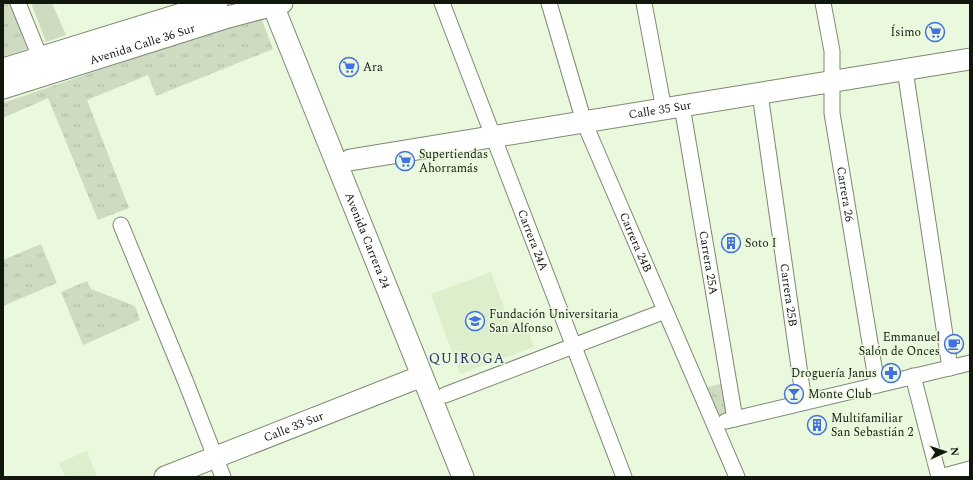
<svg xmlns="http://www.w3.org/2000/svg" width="973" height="480" viewBox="0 0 973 480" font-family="Spectral,serif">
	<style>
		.built { fill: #dec }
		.green { fill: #cedbc1 }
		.park { fill: url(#park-tufts) }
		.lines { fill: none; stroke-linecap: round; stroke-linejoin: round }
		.street-casing { stroke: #7d8971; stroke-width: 17 }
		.secondary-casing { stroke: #7d8971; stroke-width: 23 }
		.street { stroke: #fff; stroke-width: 15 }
		.secondary { stroke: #fff; stroke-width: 21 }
		.labels { text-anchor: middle; stroke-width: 3; stroke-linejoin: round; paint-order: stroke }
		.poi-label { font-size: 12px; fill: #12170e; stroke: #eaf8dd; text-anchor: start }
		.street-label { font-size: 12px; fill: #12170e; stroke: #eaf8dd }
		.quarter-label { font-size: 14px; letter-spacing: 1px; fill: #1e356c; stroke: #eaf8dd }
	</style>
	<defs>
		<pattern id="park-tufts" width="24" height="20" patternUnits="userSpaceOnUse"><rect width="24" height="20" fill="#cedbc1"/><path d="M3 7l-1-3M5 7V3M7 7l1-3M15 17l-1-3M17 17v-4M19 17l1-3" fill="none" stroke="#b0bba5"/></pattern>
	</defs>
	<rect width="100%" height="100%" fill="#eaf8dd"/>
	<!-- built -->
	<path class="built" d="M 491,272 L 510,324 L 524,319 L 534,347 L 460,374 L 431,294 Z
		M 87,451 L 97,477 L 65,477 L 59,463 Z"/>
	<!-- green -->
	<path class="green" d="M 31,3 L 52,3 L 66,35 L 46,42 Z"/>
	<!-- park -->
	<path class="park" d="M 3,3 L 10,3 L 27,49 L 3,57 Z
		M 260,15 L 273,49 L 156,96 L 148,75 L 87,100 L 129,208 L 98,220 L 48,98 L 3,118 L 3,103 Z
		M 41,244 L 57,283 L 3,306 L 3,260 Z
		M 87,281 L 91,289 L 135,306 L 140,320 L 83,345 L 61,292 Z
		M 729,382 L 735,419 L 714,424 L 699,389 Z"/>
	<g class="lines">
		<defs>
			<g id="street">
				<path d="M 18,3 L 44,67"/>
				<path id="s1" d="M 442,3 L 624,477"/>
				<path id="s2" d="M 549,3 L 584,122 L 737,477"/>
				<path d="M 644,3 L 664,110"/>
				<path id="s3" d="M 823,3 L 832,51 L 832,113 L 877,385"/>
				<path d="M 905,70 L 950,368"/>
				<path id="s4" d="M 760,94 L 804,402"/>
				<path id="s5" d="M 682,106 L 735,419"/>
				<path d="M 121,225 L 185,380 L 223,477"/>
				<path d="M 913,376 L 939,477"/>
				<path d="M 445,395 L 665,311"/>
				<path d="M 726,421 L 970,363"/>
				<path d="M 940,477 L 970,469"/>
			</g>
			<g id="secondary">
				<path id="s6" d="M 272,3 L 463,477"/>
				<path d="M 3,69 L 217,3"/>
				<path id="s7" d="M 3,88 L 228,17 L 282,3"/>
				<path id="s8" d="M 350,160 L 970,59"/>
				<path id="s9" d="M 165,477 L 422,376"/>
			</g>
		</defs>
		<!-- street casing -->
		<use href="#street" class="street-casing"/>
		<!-- secondary casing -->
		<use href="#secondary" class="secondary-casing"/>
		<!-- street -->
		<use href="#street" class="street"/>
		<!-- secondary -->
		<use href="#secondary" class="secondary"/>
	</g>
	<!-- icons -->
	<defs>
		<symbol id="supermarket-ring" viewBox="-11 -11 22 22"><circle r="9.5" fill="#eaf8dd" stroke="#4171e2" stroke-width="1.5"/><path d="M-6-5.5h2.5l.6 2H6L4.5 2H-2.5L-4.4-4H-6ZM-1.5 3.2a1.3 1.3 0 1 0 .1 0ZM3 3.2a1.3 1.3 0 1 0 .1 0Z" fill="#4171e2"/></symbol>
		<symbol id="building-ring" viewBox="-11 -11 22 22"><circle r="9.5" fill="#eaf8dd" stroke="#4171e2" stroke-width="1.5"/><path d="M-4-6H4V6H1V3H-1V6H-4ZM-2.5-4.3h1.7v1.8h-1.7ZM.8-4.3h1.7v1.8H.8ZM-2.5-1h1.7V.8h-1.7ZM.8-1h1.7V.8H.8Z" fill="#4171e2"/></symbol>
		<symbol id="university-ring" viewBox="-11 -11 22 22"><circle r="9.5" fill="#eaf8dd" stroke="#4171e2" stroke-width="1.5"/><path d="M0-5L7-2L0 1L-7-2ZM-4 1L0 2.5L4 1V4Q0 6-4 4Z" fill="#4171e2"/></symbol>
		<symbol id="cafe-ring" viewBox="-11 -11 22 22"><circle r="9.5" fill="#eaf8dd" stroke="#4171e2" stroke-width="1.5"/><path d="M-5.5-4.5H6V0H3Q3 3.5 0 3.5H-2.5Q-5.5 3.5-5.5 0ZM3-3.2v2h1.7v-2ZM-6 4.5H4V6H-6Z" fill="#4171e2"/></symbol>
		<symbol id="pharmacy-ring" viewBox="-11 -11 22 22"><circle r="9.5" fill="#eaf8dd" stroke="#4171e2" stroke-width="1.5"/><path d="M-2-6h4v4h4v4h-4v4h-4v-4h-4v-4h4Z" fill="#4171e2"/></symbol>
		<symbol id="bar-ring" viewBox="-11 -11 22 22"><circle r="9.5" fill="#eaf8dd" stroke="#4171e2" stroke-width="1.5"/><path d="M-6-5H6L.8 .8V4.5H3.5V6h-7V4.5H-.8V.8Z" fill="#4171e2"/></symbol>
	</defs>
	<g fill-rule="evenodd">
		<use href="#supermarket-ring" x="924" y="21" width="22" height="22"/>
		<use href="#supermarket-ring" x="338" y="56" width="22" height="22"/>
		<use href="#supermarket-ring" x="394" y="150" width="22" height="22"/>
		<use href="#building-ring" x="720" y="232" width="22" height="22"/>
		<use href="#university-ring" x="464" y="310" width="22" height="22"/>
		<use href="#cafe-ring" x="943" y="333" width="22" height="22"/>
		<use href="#pharmacy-ring" x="880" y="362" width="22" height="22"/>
		<use href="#bar-ring" x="783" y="383" width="22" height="22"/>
		<use href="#building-ring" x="806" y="414" width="22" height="22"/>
	</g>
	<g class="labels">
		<!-- poi labels -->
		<g class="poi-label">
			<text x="921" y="36" text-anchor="end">Ísimo</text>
			<text x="363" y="71">Ara</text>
			<text x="419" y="158">Supertiendas<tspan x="419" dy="14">Ahorramás</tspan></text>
			<text x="745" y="247">Soto I</text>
			<text x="489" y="318">Fundación Universitaria<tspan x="489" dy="14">San Alfonso</tspan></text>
			<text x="940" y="341" text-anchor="end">Emmanuel<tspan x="940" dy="14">Salón de Onces</tspan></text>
			<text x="877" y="377" text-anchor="end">Droguería Janus</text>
			<text x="808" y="398">Monte Club</text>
			<text x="831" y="422">Multifamiliar<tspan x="831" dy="14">San Sebastián 2</tspan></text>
		</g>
		<!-- street labels -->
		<g class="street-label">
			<text dy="4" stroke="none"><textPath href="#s7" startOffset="146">Avenida Calle 36 Sur</textPath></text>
			<text dy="4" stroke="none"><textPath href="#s8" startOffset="314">Calle 35 Sur</textPath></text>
			<text dy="4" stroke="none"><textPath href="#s3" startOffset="193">Carrera 26</textPath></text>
			<text dy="4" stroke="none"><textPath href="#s6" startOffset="256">Avenida Carrera 24</textPath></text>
			<text dy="4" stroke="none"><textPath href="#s1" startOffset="254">Carrera 24A</textPath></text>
			<text dy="4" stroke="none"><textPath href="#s2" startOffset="255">Carrera 24B</textPath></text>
			<text dy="4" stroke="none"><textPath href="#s5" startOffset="159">Carrera 25A</textPath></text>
			<text dy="4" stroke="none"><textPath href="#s4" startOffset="203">Carrera 25B</textPath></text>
			<text dy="4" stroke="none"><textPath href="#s9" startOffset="138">Calle 33 Sur</textPath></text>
		</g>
		<!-- quarter labels -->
		<g class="quarter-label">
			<text x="467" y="363">QUIROGA</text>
		</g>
	</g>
	<!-- border -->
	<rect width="973" height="480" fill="none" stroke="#12170e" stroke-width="8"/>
	<!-- north arrow -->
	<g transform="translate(945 452) rotate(87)" stroke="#eaf8dd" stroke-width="3" paint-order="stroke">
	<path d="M0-3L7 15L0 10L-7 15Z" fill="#12170e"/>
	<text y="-6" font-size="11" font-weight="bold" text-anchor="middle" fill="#12170e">N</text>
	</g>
</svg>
